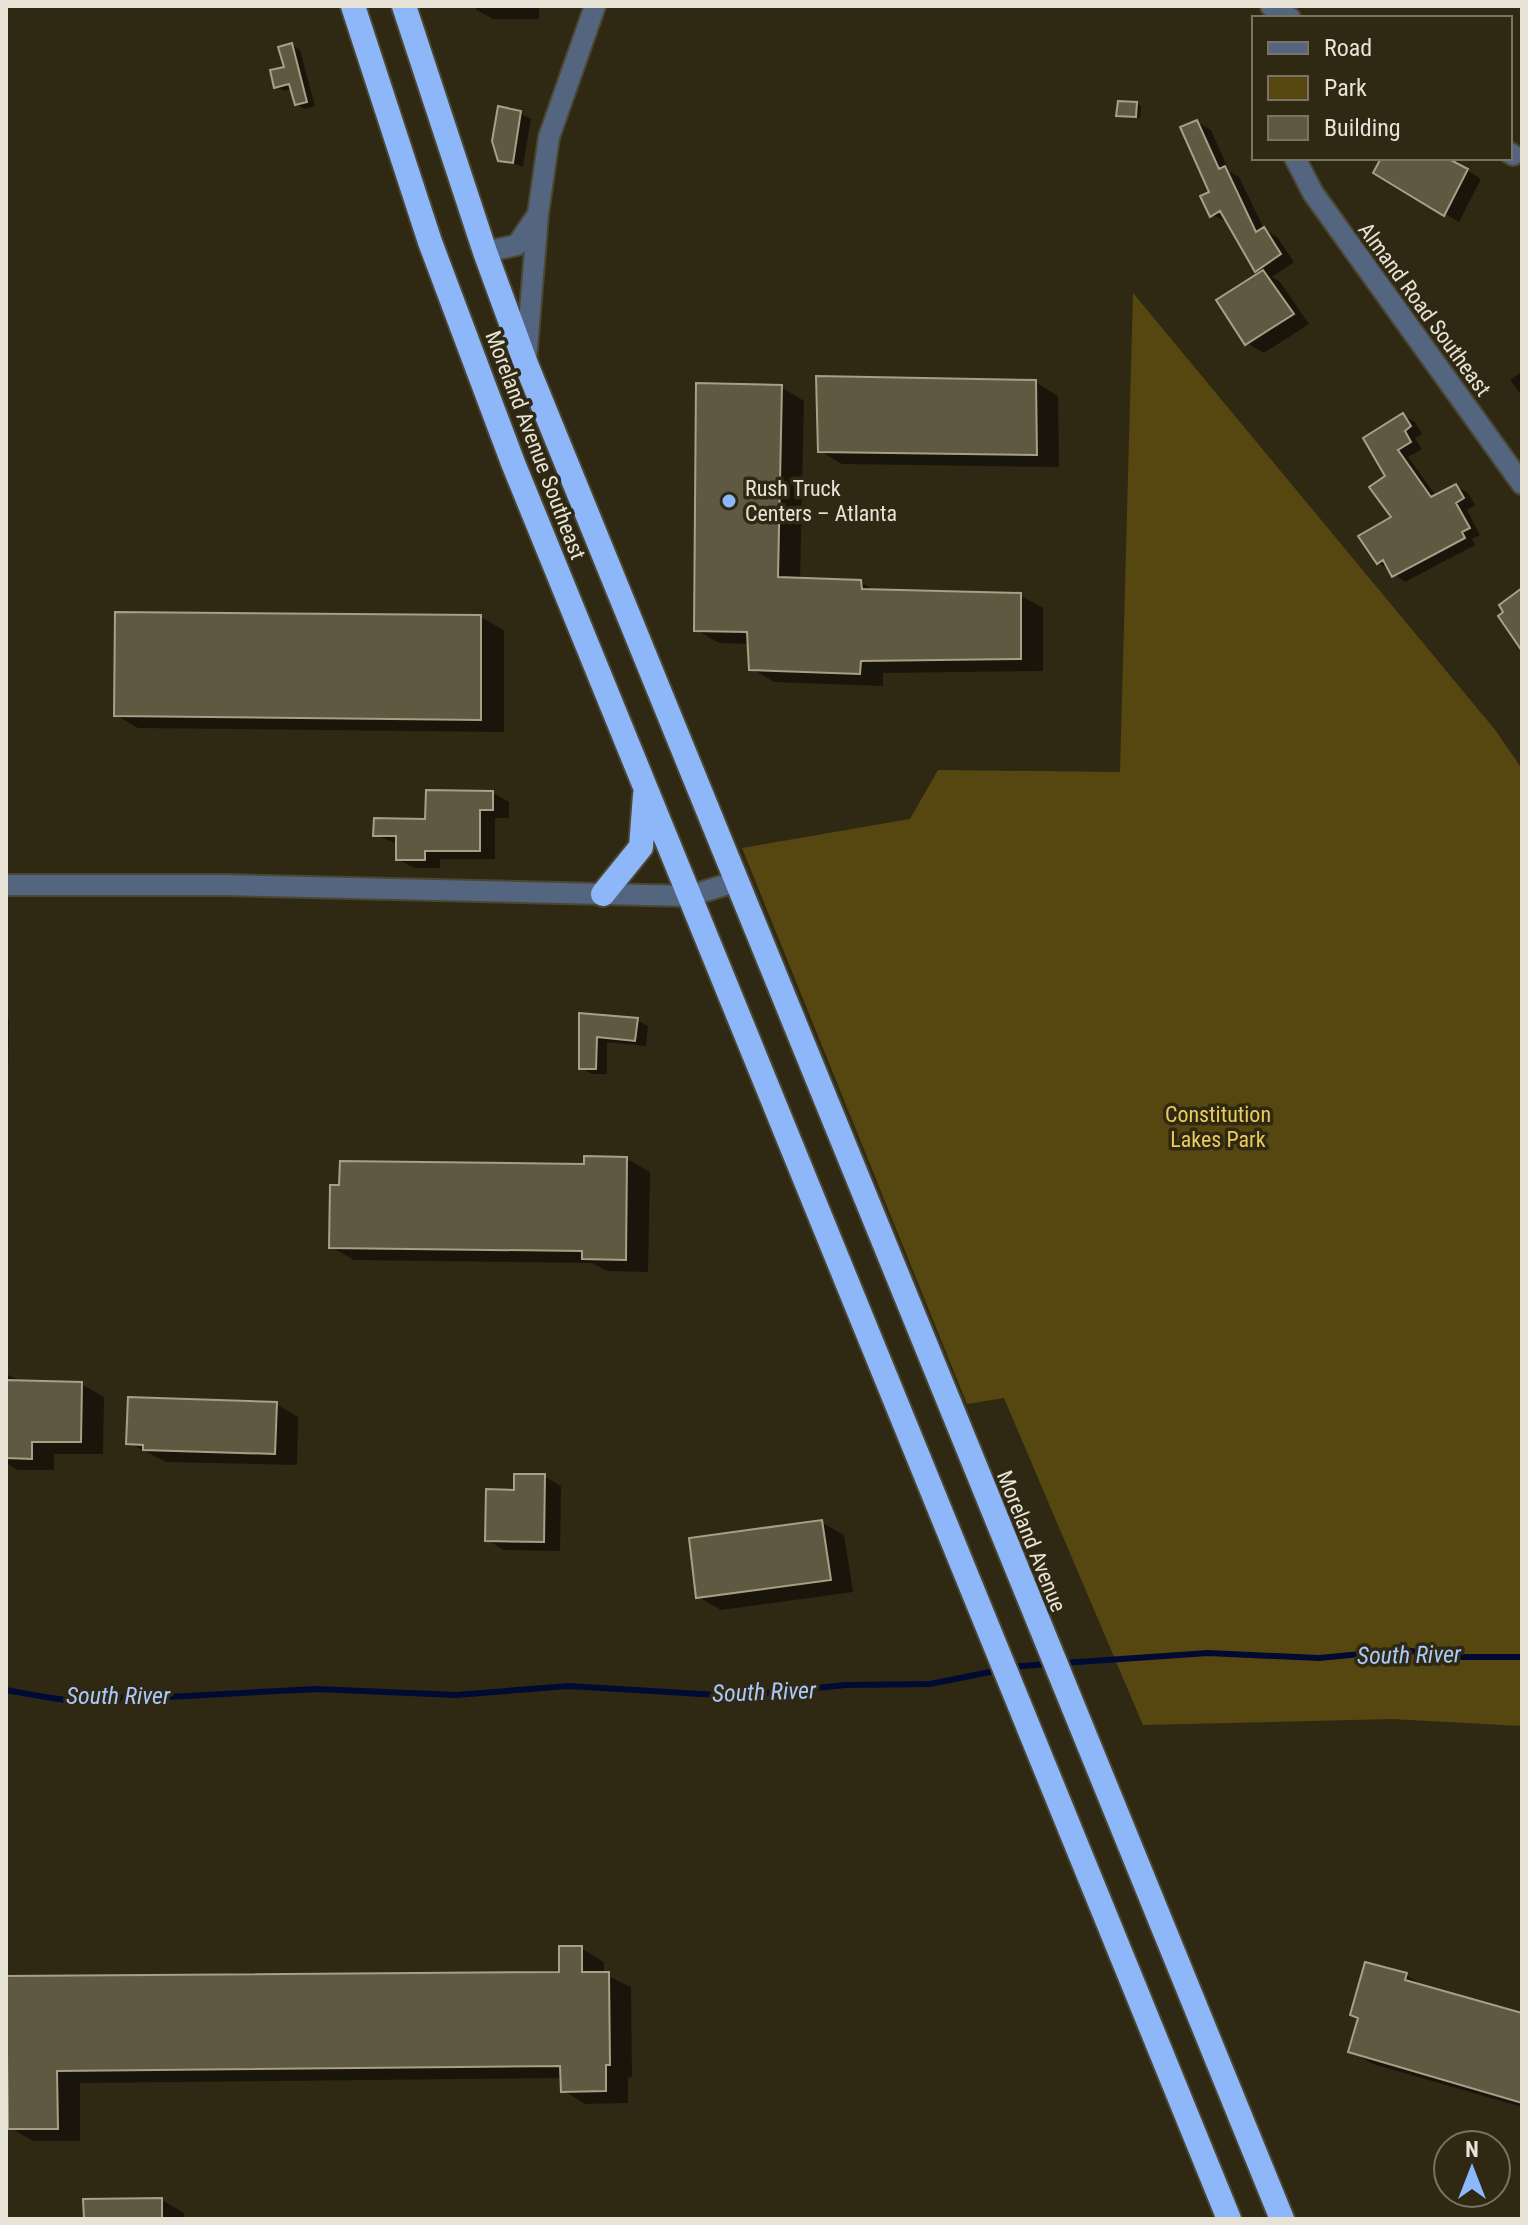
<svg xmlns="http://www.w3.org/2000/svg" width="1528" height="2225" viewBox="0 0 1528 2225" font-family="'Roboto Condensed',sans-serif">
	<style>
		.green { fill: #564711 }
		.shadow { fill: #0007 }
		.lines { fill: none; stroke-linecap: round; stroke-linejoin: round }
		.stream { stroke: #000a33; stroke-width: 6 }
		.building { fill: #605942; stroke: #a79f86; stroke-width: 2 }
		.minor-casing { stroke: #4c4733; stroke-width: 24 }
		.highway-casing { stroke: #4c4733; stroke-width: 28 }
		.minor { stroke: #546580; stroke-width: 20 }
		.highway { stroke: #8eb7f9; stroke-width: 24 }
		.poi-dot { fill: #8eb8fd; stroke: #2f2914; stroke-width: 3 }
		.labels { text-anchor: middle; stroke-width: 7; stroke-linejoin: round; paint-order: stroke }
		.street-label { font-size: 22px; fill: #e7e3d6; stroke: #2f2914 }
		.poi-label { font-size: 22px; fill: #e7e3d6; stroke: #2f2914; text-anchor: start }
		.park-label { font-size: 22px; fill: #ebcb5b; stroke: #2f2914 }
		.water-label { font-size: 24px; font-style: italic; fill: #a9c9fd; stroke: #2f2914 }
	</style>
	<rect width="100%" height="100%" fill="#2f2914"/>
	<!-- green -->
	<path class="green" d="M 1133,293 L 1496,731 L 1522,769 L 1522,1726 L 1392,1719 L 1143,1725 L 1004,1398 L 967,1404 L 742,848 L 910,819 L 938,770 L 1120,772 Z"/>
	<!-- shadow -->
	<path class="shadow" d="M 476,6 L 539,6 L 539,19 L 493,19 L 476,10 Z
		M 292,45 L 300,50 L 315,106 L 305,109 L 296,104 L 292,89 L 284,91 L 276,87 L 286,68 Z
		M 1137,103 L 1141,106 L 1140,118 L 1118,115 Z
		M 520,113 L 531,119 L 523,167 L 500,159 Z
		M 1197,122 L 1211,130 L 1229,171 L 1239,177 L 1264,229 L 1277,237 L 1294,262 L 1272,277 L 1280,282 L 1309,324 L 1264,353 L 1247,343 L 1261,273 L 1228,222 L 1212,215 L 1212,193 Z
		M 1383,158 L 1460,158 L 1458,164 L 1481,179 L 1459,222 L 1376,172 Z
		M 1522,372 L 1522,396 L 1510,380 Z
		M 1035,382 L 1058,396 L 1059,467 L 842,464 L 820,451 Z
		M 781,387 L 804,401 L 800,580 L 860,582 L 876,591 L 1020,595 L 1043,608 L 1043,671 L 883,673 L 883,686 L 774,682 L 751,668 L 750,644 L 719,643 L 696,630 Z
		M 1403,415 L 1415,422 L 1422,434 L 1415,438 L 1422,449 L 1408,457 L 1437,497 L 1456,486 L 1468,493 L 1475,505 L 1467,510 L 1480,535 L 1472,539 L 1475,545 L 1405,582 L 1378,562 L 1394,518 L 1388,476 Z
		M 481,617 L 504,630 L 504,732 L 138,728 L 116,715 Z
		M 493,793 L 509,802 L 509,818 L 495,818 L 495,859 L 440,859 L 440,868 L 414,868 L 398,859 L 398,844 L 375,835 L 427,821 Z
		M 581,1015 L 637,1020 L 648,1026 L 646,1046 L 607,1042 L 607,1074 L 592,1074 L 581,1068 Z
		M 6,1017 L 9,1019 L 8,1077 L 6,1077 Z
		M 627,1159 L 650,1172 L 648,1272 L 607,1271 L 592,1263 L 354,1260 L 331,1247 L 586,1166 Z
		M 6,1374 L 25,1383 L 81,1384 L 104,1397 L 103,1454 L 54,1454 L 54,1470 L 17,1470 L 6,1463 Z
		M 276,1404 L 298,1417 L 297,1465 L 166,1462 L 129,1443 Z
		M 544,1476 L 561,1486 L 560,1551 L 504,1550 L 487,1540 L 516,1492 Z
		M 821,1522 L 844,1535 L 853,1592 L 721,1610 L 698,1597 Z
		M 581,1948 L 604,1962 L 604,1974 L 631,1987 L 632,2077 L 628,2078 L 628,2103 L 585,2104 L 563,2090 L 563,2078 L 80,2083 L 80,2141 L 33,2141 L 10,2128 L 10,2083 L 6,2083 L 6,1978 L 561,1974 Z
		M 1406,1975 L 1428,1988 L 1522,2015 L 1522,2107 L 1373,2064 L 1351,2051 Z
		M 162,2200 L 184,2213 L 184,2219 L 86,2219 Z"/>
	<g class="lines">
		<!-- stream -->
		<path class="stream" d="M 1063,1663 L 1208,1653 L 1319,1658 L 1403,1650 L 1458,1657 L 1522,1657
			M 1011,1667 L 1048,1664
			M 6,1690 C 45,1697 99,1710 135,1693 L 149,1698 L 316,1689 L 456,1695 L 568,1686 L 735,1696 L 846,1685 L 930,1684 L 1000,1670"/>
	</g>
	<!-- building -->
	<path class="building" d="M 292,43 L 307,102 L 295,105 L 289,84 L 274,88 L 270,70 L 284,67 L 278,47 Z
		M 1118,101 L 1137,102 L 1136,117 L 1116,116 Z
		M 498,106 L 521,111 L 513,163 L 498,161 L 492,141 Z
		M 1197,120 L 1219,169 L 1225,166 L 1256,232 L 1264,227 L 1281,254 L 1255,272 L 1220,211 L 1210,217 L 1200,196 L 1209,192 L 1180,127 Z
		M 1381,158 L 1447,158 L 1468,169 L 1444,216 L 1373,173 Z
		M 1263,270 L 1294,314 L 1245,345 L 1216,300 Z
		M 816,376 L 1036,380 L 1037,455 L 818,452 Z
		M 696,383 L 782,385 L 778,577 L 861,580 L 862,589 L 1021,593 L 1021,659 L 861,661 L 860,674 L 749,670 L 747,632 L 694,631 Z
		M 1403,413 L 1411,426 L 1405,431 L 1411,442 L 1398,450 L 1431,497 L 1456,484 L 1464,498 L 1456,503 L 1470,528 L 1462,532 L 1465,538 L 1392,577 L 1383,560 L 1377,564 L 1358,536 L 1391,517 L 1369,487 L 1385,476 L 1363,438 Z
		M 1522,588 L 1522,651 L 1498,616 L 1503,612 L 1499,605 Z
		M 115,612 L 481,615 L 481,720 L 114,716 Z
		M 426,790 L 493,791 L 493,810 L 480,810 L 480,851 L 425,851 L 425,860 L 396,860 L 396,836 L 373,836 L 374,818 L 425,819 Z
		M 579,1013 L 638,1018 L 635,1041 L 597,1037 L 596,1069 L 579,1069 Z
		M 584,1156 L 627,1157 L 626,1260 L 582,1259 L 582,1251 L 329,1248 L 330,1185 L 339,1185 L 340,1161 L 584,1164 Z
		M 6,1380 L 82,1382 L 81,1442 L 32,1442 L 32,1459 L 6,1458 Z
		M 128,1397 L 277,1402 L 275,1454 L 143,1450 L 143,1445 L 126,1444 Z
		M 514,1474 L 545,1474 L 544,1542 L 485,1541 L 486,1489 L 514,1490 Z
		M 822,1520 L 831,1580 L 696,1598 L 689,1538 Z
		M 559,1946 L 582,1946 L 582,1972 L 609,1972 L 610,2065 L 606,2065 L 606,2091 L 561,2092 L 560,2066 L 57,2071 L 58,2129 L 8,2129 L 6,1976 L 559,1972 Z
		M 1365,1962 L 1407,1973 L 1405,1980 L 1522,2013 L 1522,2103 L 1348,2052 L 1358,2018 L 1350,2015 Z
		M 162,2198 L 162,2219 L 84,2219 L 83,2199 Z"/>
	<g class="lines">
		<defs>
			<path id="minor" d="M 1271,6 L 1290,18
				M 1510,153 L 1513,155
				M 1295,158 L 1313,193 L 1522,484
				M 485,252 L 517,245 L 536,217
				M 526,361 L 538,214 L 549,137 L 595,6
				M 6,885 L 225,885 L 689,896 L 735,882"/>
			<path id="highway" d="M 353,6 L 430,242 L 513,463 L 1229,2219
				M 404,6 L 485,252 L 526,364 L 1282,2219
				M 603,894 L 641,847 L 645,795"/>
		</defs>
		<!-- minor casing -->
		<use href="#minor" class="minor-casing"/>
		<!-- highway casing -->
		<use href="#highway" class="highway-casing"/>
		<!-- minor -->
		<use href="#minor" class="minor"/>
		<!-- highway -->
		<use href="#highway" class="highway"/>
	</g>
	<!-- markers -->
	<circle class="poi-dot" cx="729" cy="501" r="8"/>
	<g class="labels">
		<!-- street labels -->
		<g class="street-label">
			<text transform="translate(1425 309) rotate(54)" y="8">Almand Road Southeast</text>
			<text transform="translate(536 445) rotate(69)" y="8">Moreland Avenue Southeast</text>
			<text transform="translate(1032 1541) rotate(68)" y="8">Moreland Avenue</text>
		</g>
		<!-- poi labels -->
		<g class="poi-label">
			<text x="745" y="496">Rush Truck<tspan x="745" dy="25">Centers – Atlanta</tspan></text>
		</g>
		<!-- park labels -->
		<g class="park-label">
			<text x="1218" y="1122">Constitution<tspan x="1218" dy="25">Lakes Park</tspan></text>
		</g>
		<!-- water labels -->
		<g class="water-label">
			<text transform="translate(1409 1655) rotate(-1)" y="8">South River</text>
			<text transform="translate(764 1692) rotate(-2)" y="8">South River</text>
			<text x="118" y="1704">South River</text>
		</g>
	</g>
	<!-- border -->
	<rect width="1528" height="2225" fill="none" stroke="#e7e3d6" stroke-width="16"/>
	<!-- legend -->
	<rect x="1252" y="16" width="260" height="144" fill="#2f2914" stroke="#797362" stroke-width="2"/>
	<rect x="1268" y="42" width="40" height="12" fill="#546580" stroke="#797362" stroke-width="2"/>
	<text x="1324" y="56" font-size="24" fill="#e7e3d6">Road</text>
	<rect x="1268" y="76" width="40" height="24" fill="#564711" stroke="#797362" stroke-width="2"/>
	<text x="1324" y="96" font-size="24" fill="#e7e3d6">Park</text>
	<rect x="1268" y="116" width="40" height="24" fill="#605942" stroke="#797362" stroke-width="2"/>
	<text x="1324" y="136" font-size="24" fill="#e7e3d6">Building</text>
	<!-- north arrow -->
	<g transform="translate(1472 2169)"><circle r="38" fill="#2f2914" stroke="#797362" stroke-width="2"/>
	<path d="M0-6L14 30L0 20L-14 30Z" fill="#8eb8fd"/>
	<text y="-12" font-size="22" font-weight="bold" text-anchor="middle" fill="#e7e3d6">N</text>
	</g>
</svg>
